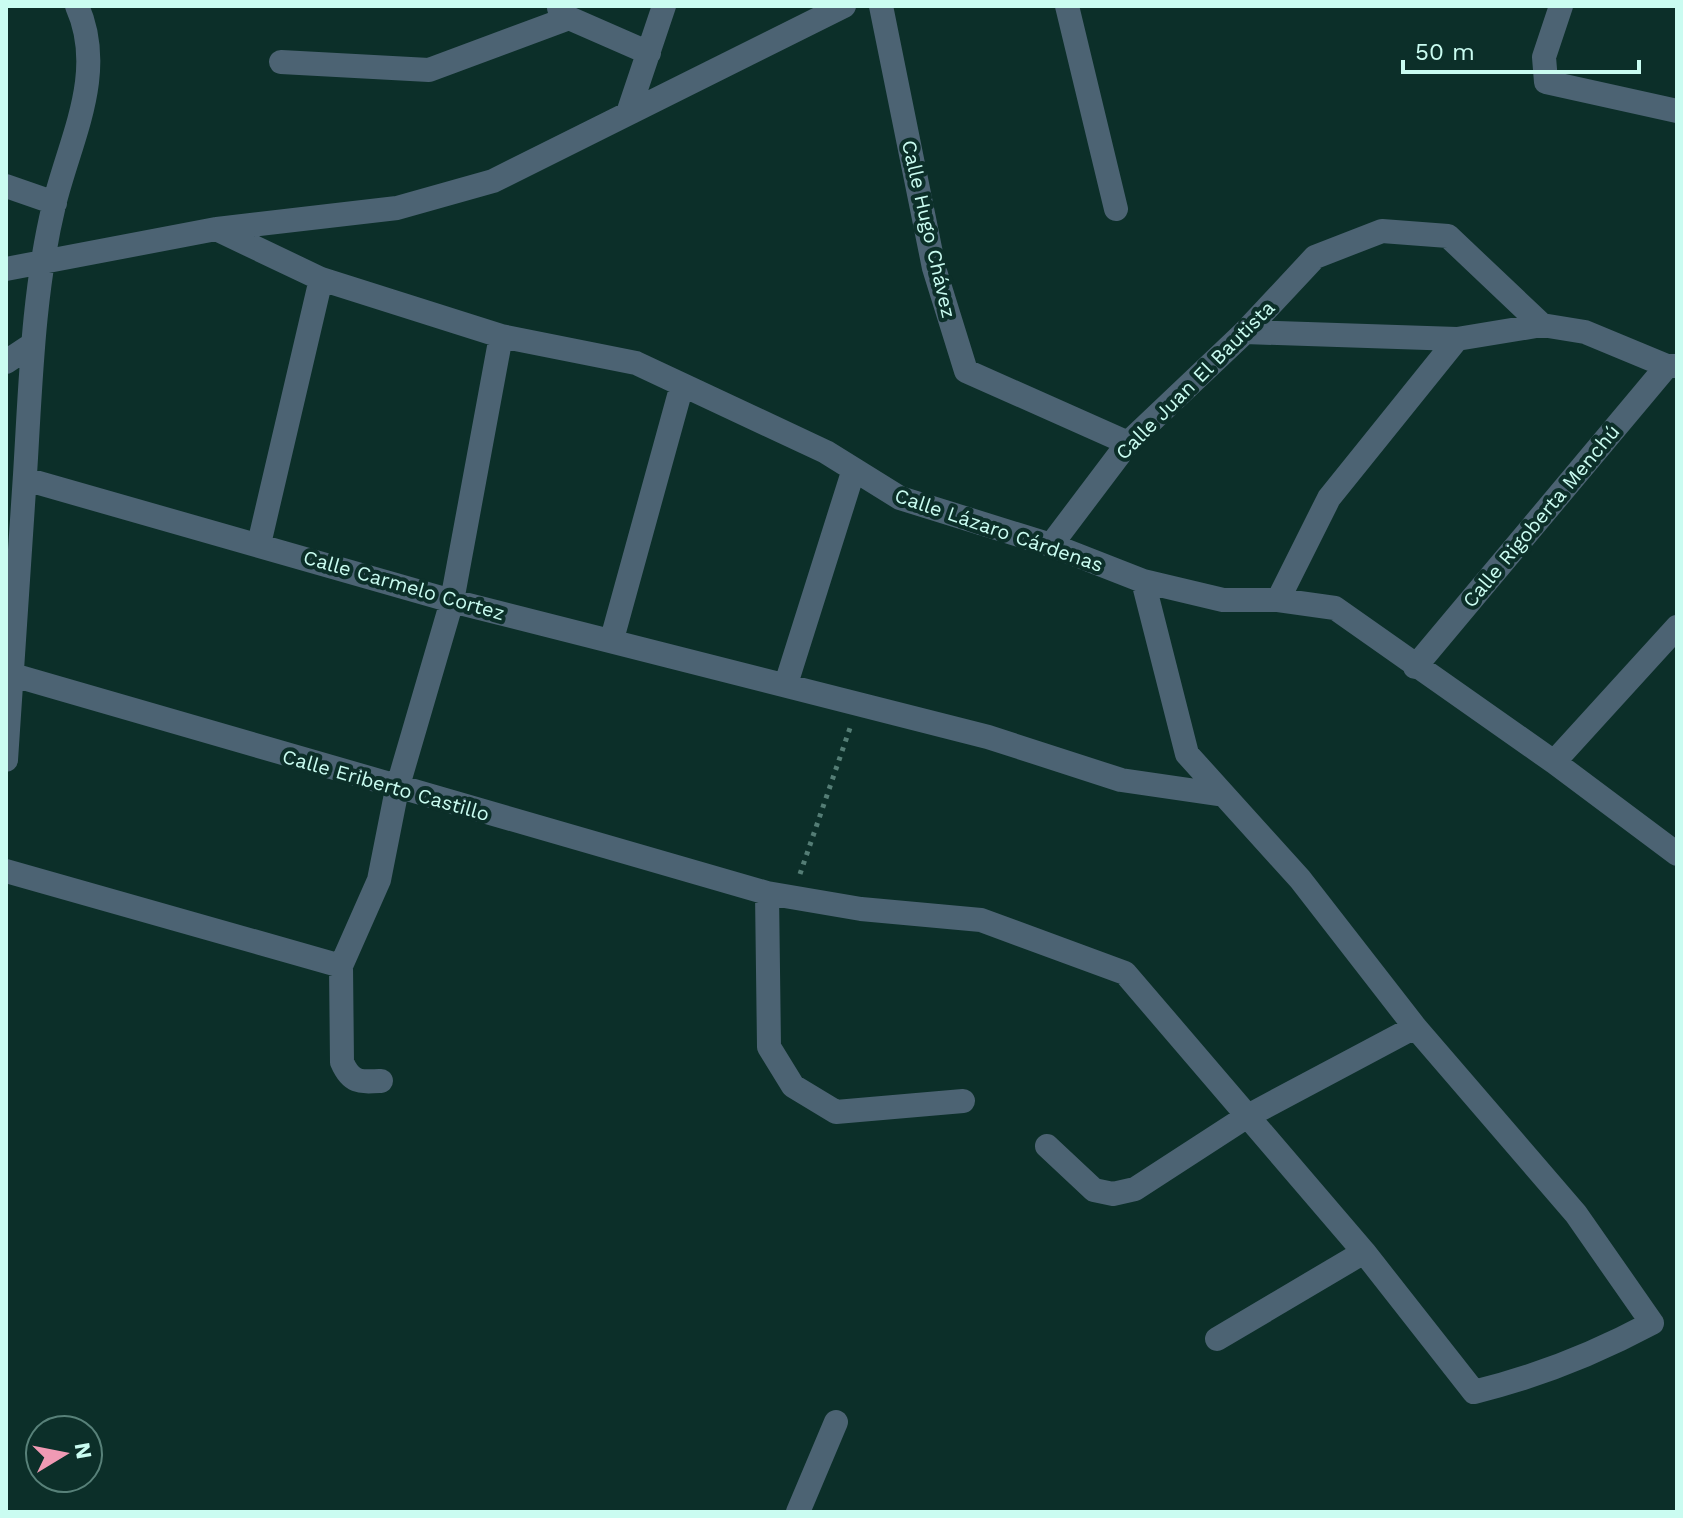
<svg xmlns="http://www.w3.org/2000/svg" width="1683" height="1518" viewBox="0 0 1683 1518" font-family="'Work Sans',sans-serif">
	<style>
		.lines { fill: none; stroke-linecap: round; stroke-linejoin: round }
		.path { stroke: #547d75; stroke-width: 5; stroke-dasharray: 4 6; stroke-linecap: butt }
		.minor { stroke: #4c6373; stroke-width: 24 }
		.labels { text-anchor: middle; stroke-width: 8; stroke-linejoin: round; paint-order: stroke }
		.street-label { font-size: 20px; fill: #cafcf1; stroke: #0c2f29 }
	</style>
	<rect width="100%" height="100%" fill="#0c2f29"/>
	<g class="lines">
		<!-- path -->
		<path class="path" d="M 800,874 L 850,728"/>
		<!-- minor -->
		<path class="minor" d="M 881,6 L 934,268 L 966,371 L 1128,443
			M 1067,6 L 1116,209
			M 1561,6 L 1544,57 L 1546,82 L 1677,111
			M 559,8 L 569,18 L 649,53
			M 281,62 L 429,70 L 569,18
			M 628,113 L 664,6
			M 6,186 L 55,203
			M 217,229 L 397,208 L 493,181 L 844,6
			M 6,269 L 216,229 L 321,279 L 501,336 L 636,363 L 826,452 L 900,498 L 1051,545 L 1143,581 L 1223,600 L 1278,600 L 1335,608 L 1554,762 L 1677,854
			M 1245,332 L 1457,339 L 1542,325 L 1585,332 L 1667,366 L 1677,366
			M 6,362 L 33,344
			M 25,479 L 452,601 L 988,737 L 1121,780 L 1224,795
			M 259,544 L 321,279
			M 1051,545 L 1128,443 L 1245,332 L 1315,257 L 1382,231 L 1448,236 L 1542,325
			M 1278,600 L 1329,498 L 1457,339
			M 612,639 L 682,385
			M 1415,667 L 1667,366
			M 6,673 L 767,893 L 861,909 L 981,920 L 1125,973 L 1364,1252 L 1474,1392 C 1536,1377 1596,1353 1652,1323 L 1576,1214 L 1415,1027 L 1300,879 L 1187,754 L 1143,581
			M 786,684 L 853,472
			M 6,760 C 13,660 20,559 26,458 C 31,373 34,288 54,205 C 70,139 107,73 77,6
			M 1554,762 L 1677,627
			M 6,871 L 341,966
			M 767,893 L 769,1047 L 793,1086 L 836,1112 L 963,1101
			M 381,1081 C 360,1082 351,1083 342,1062 L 341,966 L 379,880 L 397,789 L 452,601 L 501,336
			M 1047,1146 L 1094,1190 L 1113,1194 L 1135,1189 L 1246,1117 L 1415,1027
			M 1217,1339 L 1364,1252
			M 798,1512 L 836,1422"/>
	</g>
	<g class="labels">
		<!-- street labels -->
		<g class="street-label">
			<text transform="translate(929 229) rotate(77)" y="7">Calle Hugo Chávez</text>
			<text transform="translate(1195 380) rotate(-45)" y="7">Calle Juan El Bautista</text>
			<text transform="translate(1541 516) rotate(-50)" y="7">Calle Rigoberta Menchú</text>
			<text transform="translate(999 530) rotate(19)" y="7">Calle Lázaro Cárdenas</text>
			<text transform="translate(404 585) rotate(16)" y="7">Calle Carmelo Cortez</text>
			<text transform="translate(386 785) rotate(16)" y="7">Calle Eriberto Castillo</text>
		</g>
	</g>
	<!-- border -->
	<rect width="1683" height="1518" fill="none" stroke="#cafcf1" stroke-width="16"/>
	<!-- north arrow -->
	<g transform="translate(64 1454) rotate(80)"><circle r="38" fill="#0c2f29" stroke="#588179" stroke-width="2"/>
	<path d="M0-6L14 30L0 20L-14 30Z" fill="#f09ab4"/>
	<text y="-12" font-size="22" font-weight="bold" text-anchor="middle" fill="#cafcf1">N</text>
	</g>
	<!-- scale -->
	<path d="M1403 60v12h236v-12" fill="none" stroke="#cafcf1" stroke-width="4"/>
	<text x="1415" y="60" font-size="24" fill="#cafcf1" stroke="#0c2f29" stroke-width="6" paint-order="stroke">50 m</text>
</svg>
